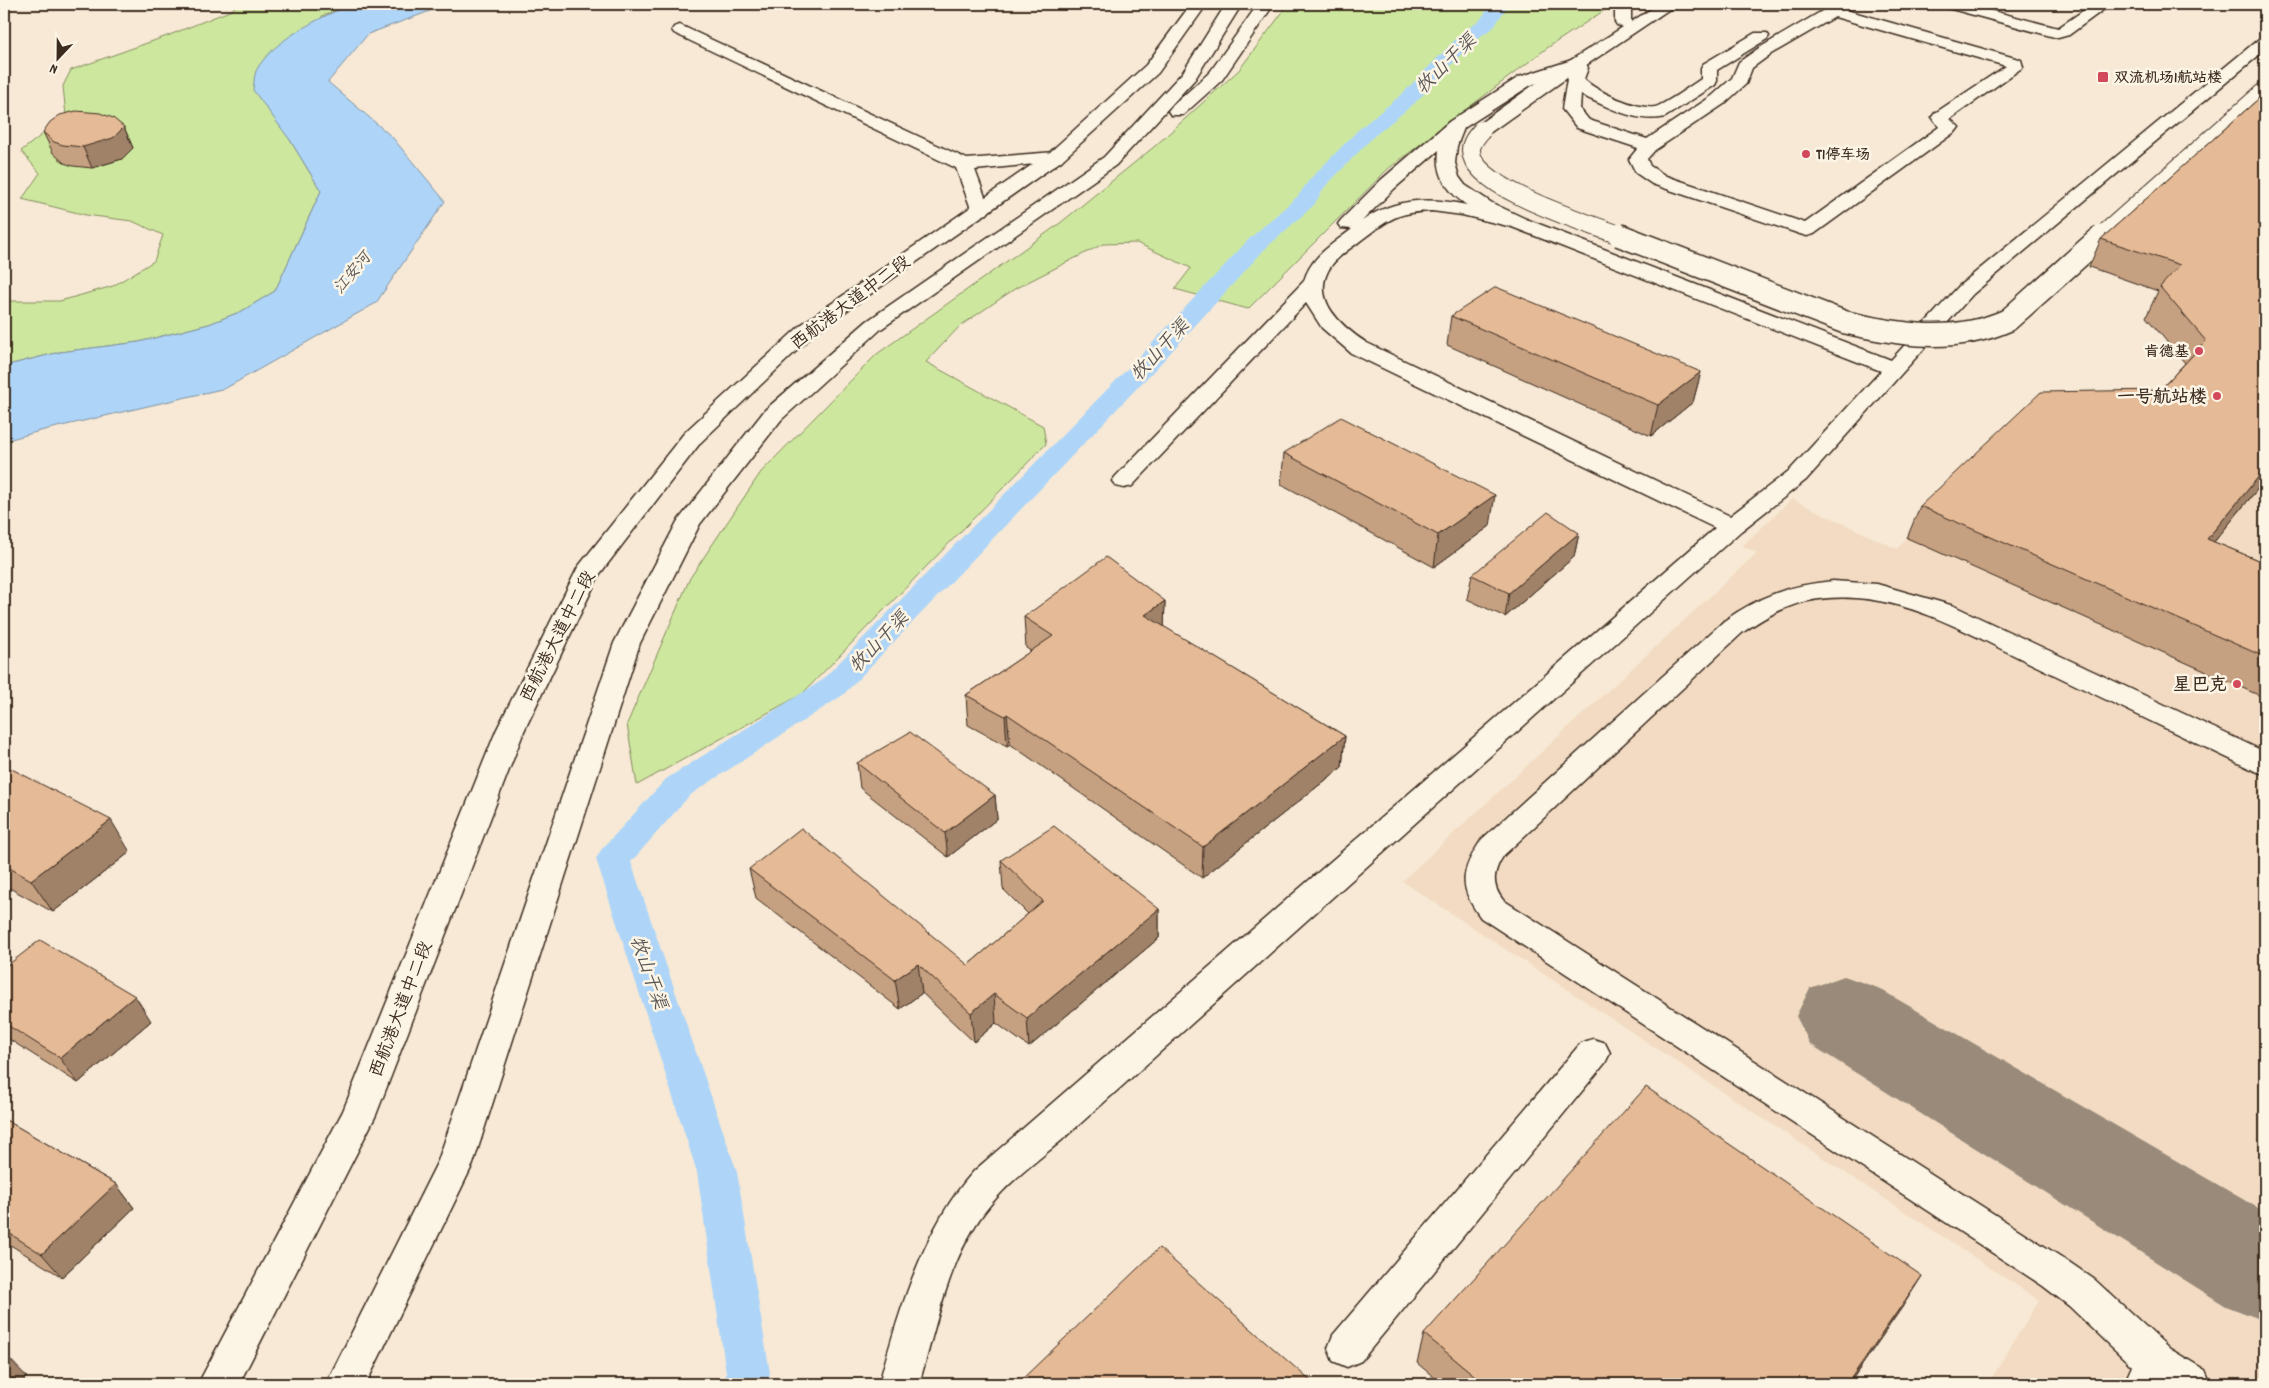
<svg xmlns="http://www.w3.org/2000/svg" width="2269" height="1388" viewBox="0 0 2269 1388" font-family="Dekko,'LXGW WenKai TC',sans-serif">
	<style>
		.built { fill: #f2dbc2 }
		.green { fill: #cde89e; stroke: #84895e }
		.water { fill: #aed5f8; stroke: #8091a1 }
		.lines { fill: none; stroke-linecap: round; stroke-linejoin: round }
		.canal { fill: #aed5f8; fill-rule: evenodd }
		.taxiway { fill: #998a7a; fill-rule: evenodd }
		.minor-casing { stroke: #3b2a1e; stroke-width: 3 }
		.major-casing { stroke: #3b2a1e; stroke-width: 3 }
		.minor { fill: #fcf5e5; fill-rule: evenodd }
		.major { fill: #fcf5e5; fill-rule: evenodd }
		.major-bridge-far1-casing { stroke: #3b2a1e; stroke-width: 20; stroke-linecap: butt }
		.major-bridge-casing { stroke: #3b2a1e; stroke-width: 25; stroke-linecap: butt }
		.major-bridge-far1 { stroke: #fcf5e5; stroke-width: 18 }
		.major-bridge { stroke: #fcf5e5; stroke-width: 22 }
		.wall { fill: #c5a081; stroke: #3b2a1e }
		.shaded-wall { fill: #a08269; stroke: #3b2a1e }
		.building { fill: #e5ba96; stroke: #3b2a1e }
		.poi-dot { fill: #d1495b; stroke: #fcf5e5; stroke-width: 2 }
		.labels { text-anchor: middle; stroke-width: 5; stroke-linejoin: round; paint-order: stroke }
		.far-poi-label { font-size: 15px; font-weight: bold; fill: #3b2a1e; stroke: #fcf5e5; text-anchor: start }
		.far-water-label { font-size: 16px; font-style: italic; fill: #585554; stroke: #fcf5e5 }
		.street-label { font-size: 18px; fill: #3b2a1e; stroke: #fcf5e5 }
		.poi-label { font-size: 18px; font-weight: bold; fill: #3b2a1e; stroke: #fcf5e5; text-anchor: end }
		.water-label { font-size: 19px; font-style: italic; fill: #585554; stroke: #fcf5e5 }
	</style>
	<rect width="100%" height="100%" fill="#f7e9d5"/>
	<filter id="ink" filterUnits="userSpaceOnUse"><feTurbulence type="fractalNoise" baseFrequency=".02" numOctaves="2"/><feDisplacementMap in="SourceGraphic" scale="10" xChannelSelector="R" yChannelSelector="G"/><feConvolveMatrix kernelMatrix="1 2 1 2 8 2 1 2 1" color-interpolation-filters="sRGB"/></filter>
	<g filter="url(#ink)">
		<!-- built -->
		<path class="built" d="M 2265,109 L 2265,1384 L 1988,1384 L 2039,1300 L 1402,881 L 1757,553 L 1742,546 L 1792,499 L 1897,549 L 1907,538 L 2145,420 L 2192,371 L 2146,317 L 2166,294 L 2089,267 Z"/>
		<!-- green -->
		<path class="green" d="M 237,4 L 352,4 L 322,16 L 290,140 L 321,191 L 275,291 L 242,311 L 209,324 L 139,342 L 60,352 L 4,366 L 4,301 L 60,301 L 113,286 L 154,261 L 163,235 L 132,221 L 86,215 L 22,199 L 40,173 L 21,151 L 66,116 L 63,86 L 71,70 L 167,36 L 232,10 Z
			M 1285,4 L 1611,4 L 1611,6 L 1547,48 L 1388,169 L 1248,309 L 1175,289 L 1191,268 L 1137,243 L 1103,244 L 1016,288 L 960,326 L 926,362 L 1043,426 L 1046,444 L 802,694 L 637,785 L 627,724 L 690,578 L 761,472 L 877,354 L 1059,224 L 1155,146 L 1239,70 L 1282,13 Z"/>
		<!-- water -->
		<path class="water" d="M 352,4 L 449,4 L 368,34 L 328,82 L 392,137 L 445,201 L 376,303 L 226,388 L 40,431 L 4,441 L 4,366 L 60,352 L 139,342 L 209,324 L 242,311 L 275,291 L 321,191 L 290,140 L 253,90 C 254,84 254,76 256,71 C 272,40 321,17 352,4 Z"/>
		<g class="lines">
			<!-- canal -->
			<path class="canal" d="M 1491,4 L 1509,4 L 1493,28 L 1475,40 L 1415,103 L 1373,137 L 1324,188 L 1314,205 L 1265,249 L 1160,364 L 843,695 L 690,795 L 631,862 L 737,1172 L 770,1373 L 767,1384 L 723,1384 L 726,1373 L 697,1172 L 596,859 L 601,850 L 666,779 L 821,681 L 1142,354 L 1249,239 L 1298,196 L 1309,180 L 1359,129 L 1401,95 L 1463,32 L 1480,20 Z"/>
			<!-- taxiway -->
			<path class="taxiway" d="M 1844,976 L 1878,988 L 2265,1212 L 2265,1321 L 2226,1306 L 1810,1044 L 1796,1016 L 1810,988 Z"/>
			<defs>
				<path id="minor" d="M 1834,4 L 1853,4 L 1846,10 L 2015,58 L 2021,60 L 2023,67 L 1950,119 L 1959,127 L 1956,131 L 1814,234 L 1807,236 L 1800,234 L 1652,184 L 1636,173 L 1629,159 L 1638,148 L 1577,128 L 1562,109 L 1567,79 L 1570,71 L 1531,85 L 1464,128 L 1457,146 L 1455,163 L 1459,177 L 1465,185 L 1492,203 L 1526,219 L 1891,360 L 1959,286 L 2259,39 L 2265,37 L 2265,50 L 1973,294 L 1806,480 L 1741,531 L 1062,1140 C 1038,1160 1012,1179 991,1204 C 949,1253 937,1324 919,1384 L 879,1384 C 898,1314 924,1226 974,1171 L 1715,528 L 1351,353 L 1322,328 L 1306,303 L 1132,486 L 1124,488 L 1116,486 L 1112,481 L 1116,476 L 1304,281 C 1311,256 1333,244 1352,229 L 1341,228 L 1338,224 L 1341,220 L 1381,180 L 1450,121 L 1519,77 L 1578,58 L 1584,59 L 1588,68 L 1584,79 C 1593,90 1643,113 1658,106 C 1673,99 1687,88 1701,79 L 1701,68 L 1703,64 L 1755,33 L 1767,33 L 1769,36 L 1767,39 L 1717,70 L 1717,81 L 1715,85 L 1665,117 C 1637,124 1606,106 1581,95 L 1580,109 L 1589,120 L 1647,139 L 1712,96 L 1732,78 L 1739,62 L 1759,48 ZM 1835,17 L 2006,66 L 1935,113 L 1932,117 L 1939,127 L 1805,223 L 1666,176 L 1650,166 L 1647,159 L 1655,150 L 1724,104 L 1746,84 L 1752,68 L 1771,54 ZM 1439,150 C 1436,174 1447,192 1467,205 C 1431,197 1393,198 1362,221 L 1395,188 ZM 1432,211 L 1462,215 L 1512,227 L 1881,371 L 1790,470 L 1730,516 L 1367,343 C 1342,327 1309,299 1331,266 C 1338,256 1350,249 1360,241 C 1388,220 1396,212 1432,211 Z
					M 1941,4 L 1966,4 L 2058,28 L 2093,4 L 2111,4 L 2069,35 L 2058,38 L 1944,7 Z
					M 680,25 L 967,159 L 1055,152 L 1061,153 L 1064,157 L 1061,161 L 1055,162 L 975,170 L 990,210 L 987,214 L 980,216 L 973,214 L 956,168 L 674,33 L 672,30 L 674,27 Z
					M 1833,581 L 1877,584 L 1954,606 L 2265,752 L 2265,774 L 2255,771 C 2181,736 2107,700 2034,665 C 1977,638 1919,602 1855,598 C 1809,595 1778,607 1742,633 L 1504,855 C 1493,871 1491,885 1503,900 L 2069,1262 L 2095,1280 L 2170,1349 L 2205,1370 L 2211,1384 L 2124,1384 L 2132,1366 L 2069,1306 L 2043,1286 L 1481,918 C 1457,886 1461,870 1482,839 L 1724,621 C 1759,596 1790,585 1833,581 Z
					M 1593,1039 L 1605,1043 L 1610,1053 L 1605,1063 L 1361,1361 L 1347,1367 L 1333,1361 L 1328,1348 L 1333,1335 L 1581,1043 Z"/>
				<path id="major" d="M 1191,4 L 1207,4 L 1158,73 L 1061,161 L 816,332 L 701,442 L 599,575 L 524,731 L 376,1115 L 239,1384 L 198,1384 L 343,1111 L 496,731 L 578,567 L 685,432 L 802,324 L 1049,153 L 1146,65 Z
					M 1226,4 L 1242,4 L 1195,79 L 1116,165 L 881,329 L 781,420 L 700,524 L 640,643 L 473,1164 L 366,1384 L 326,1384 L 438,1161 L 614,643 L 677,522 L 765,410 L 867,321 L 1104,157 L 1183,72 Z
					M 1258,4 L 1274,4 L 1222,80 L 1183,115 L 1171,115 L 1168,111 L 1171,107 L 1210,72 Z
					M 1615,4 L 1631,4 L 1631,22 L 1659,4 L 1677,4 L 1561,82 L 1488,134 L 1476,134 L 1473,130 L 1476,126 L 1549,74 L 1623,27 L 1617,25 L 1615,22 Z"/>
			</defs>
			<!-- minor casing -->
			<use href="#minor" class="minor-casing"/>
			<!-- major casing -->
			<use href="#major" class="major-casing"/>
			<!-- minor -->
			<use href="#minor" class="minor"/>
			<!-- major -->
			<use href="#major" class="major"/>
			<defs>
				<path id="major-bridge-far1" d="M 1482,130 C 1477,136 1471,142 1471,150 C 1470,188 1591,224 1622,236
					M 2102,236 L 2265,91"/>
				<path id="major-bridge" d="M 1619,235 L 1844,322 C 1899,335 1955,344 2008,320 L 2103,235"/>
			</defs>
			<!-- major-bridge-far1 casing -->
			<use href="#major-bridge-far1" class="major-bridge-far1-casing"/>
			<!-- major-bridge casing -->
			<use href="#major-bridge" class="major-bridge-casing"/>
			<!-- major-bridge-far1 -->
			<use href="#major-bridge-far1" class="major-bridge-far1"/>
			<!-- major-bridge -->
			<use href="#major-bridge" class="major-bridge"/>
		</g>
		<!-- wall -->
		<path class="wall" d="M 2265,93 L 2265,480 L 2214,542 L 2265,563 L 2265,698 L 1907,538 L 1920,506 L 2160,390 L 2185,363 L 2146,317 L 2158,291 L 2089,267 L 2101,239 Z
			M 124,127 L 133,148 L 122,159 L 92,168 L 73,166 L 64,163 L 53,153 L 43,132 Z
			M 1451,316 L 1701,372 L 1693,402 L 1651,436 L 1447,345 Z
			M 1284,453 L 1490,526 L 1434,567 L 1281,484 Z
			M 1579,533 L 1574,557 L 1505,617 L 1467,599 L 1472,575 Z
			M 1165,601 L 1164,627 L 1345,736 L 1342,767 L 1202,878 L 1010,744 L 1007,746 L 968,725 L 966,695 L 1031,651 L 1026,648 L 1024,617 Z
			M 857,763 L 995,795 L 997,819 L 948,857 L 860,788 Z
			M 4,765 L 130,852 L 53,912 L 4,885 Z
			M 1001,860 L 1159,909 L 1159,938 L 1029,1047 L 996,1023 L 974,1042 L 922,993 L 900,1009 L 756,898 L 749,869 L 968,965 L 1028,914 L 1003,889 Z
			M 4,968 L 151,1021 L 78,1083 L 4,1036 Z
			M 4,1119 L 116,1184 L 134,1208 L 62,1277 L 4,1241 Z
			M 1903,1306 L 1849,1384 L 1442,1384 L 1417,1363 L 1424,1334 Z"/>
		<!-- shaded-wall -->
		<path class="shaded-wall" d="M 124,127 L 133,148 L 122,159 L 92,168 L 83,147 Z
			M 1701,372 L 1693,402 L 1651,436 L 1658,405 Z
			M 2265,469 L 2265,480 L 2190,571 L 2207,539 Z
			M 1495,495 L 1490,526 L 1434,567 L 1438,535 Z
			M 1579,533 L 1574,557 L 1505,617 L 1509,593 Z
			M 1165,601 L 1164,631 L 1145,615 Z
			M 1007,714 L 1010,744 L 1007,746 L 1005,716 Z
			M 1345,736 L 1342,767 L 1202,878 L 1203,847 Z
			M 995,795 L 997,819 L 948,857 L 945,833 Z
			M 111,820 L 130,852 L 53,912 L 31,880 Z
			M 1159,909 L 1159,938 L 1029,1047 L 1027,1018 Z
			M 918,964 L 922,993 L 900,1009 L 895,980 Z
			M 994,994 L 996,1023 L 974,1042 L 971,1013 Z
			M 135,996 L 151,1021 L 78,1083 L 60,1058 Z
			M 116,1184 L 134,1208 L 62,1277 L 42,1254 Z
			M 1922,1276 L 1903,1306 L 1849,1384 L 1847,1384 Z
			M 4,1353 L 27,1377 L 20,1384 L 4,1384 Z"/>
		<!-- building -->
		<path class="building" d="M 2265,93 L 2265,469 L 2207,539 L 2265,563 L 2265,657 L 1920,506 L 2041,392 L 2160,390 L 2206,341 L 2160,287 L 2180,265 L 2101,239 Z
			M 76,111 L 100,113 L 113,118 L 124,127 L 113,138 L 83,147 L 63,145 L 54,142 L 43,132 L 50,122 L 60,115 Z
			M 1496,287 L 1701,372 L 1658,405 L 1451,316 Z
			M 1341,417 L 1495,495 L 1438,535 L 1284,453 Z
			M 1548,512 L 1579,533 L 1509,593 L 1472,575 Z
			M 1106,557 L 1165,601 L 1145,615 L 1345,736 L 1203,847 L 1007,714 L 1005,716 L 966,695 L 1053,636 L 1024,617 Z
			M 910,732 L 995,795 L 945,833 L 857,763 Z
			M 4,765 L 111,820 L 31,880 L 4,865 Z
			M 1054,826 L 1159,909 L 1027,1018 L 994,994 L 971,1013 L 918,964 L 895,980 L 749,869 L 801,828 L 968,965 L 1043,901 L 1001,860 Z
			M 40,940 L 135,996 L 60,1058 L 4,1023 L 4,968 Z
			M 1646,1087 L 1922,1276 L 1847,1384 L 1485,1384 L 1424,1334 Z
			M 4,1119 L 116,1184 L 42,1254 L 4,1230 Z
			M 1159,1248 L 1314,1384 L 1017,1384 Z"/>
	</g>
	<!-- markers -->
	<g class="poi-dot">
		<rect x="2097" y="71" width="12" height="12" rx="2.5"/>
		<circle cx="1806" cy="154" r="5"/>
		<circle cx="2199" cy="351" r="5"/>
		<circle cx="2217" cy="396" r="5"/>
		<circle cx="2237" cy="684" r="5"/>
	</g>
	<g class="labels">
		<!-- far-poi labels -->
		<g class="far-poi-label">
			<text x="2114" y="82">双流机场1航站楼</text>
			<text x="1816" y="159">T1停车场</text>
			<text x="2189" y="356" text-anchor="end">肯德基</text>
		</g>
		<!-- far-water labels -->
		<g class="far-water-label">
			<text transform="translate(351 272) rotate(-50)" y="6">江安河</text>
		</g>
		<!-- street labels -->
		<g class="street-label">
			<text transform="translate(850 302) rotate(-37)" y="6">西航港大道中二段</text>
			<text transform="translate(557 636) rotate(-63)" y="6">西航港大道中二段</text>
			<text transform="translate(400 1009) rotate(-69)" y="6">西航港大道中二段</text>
		</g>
		<!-- poi labels -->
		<g class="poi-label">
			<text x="2207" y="402">一号航站楼</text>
			<text x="2227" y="690">星巴克</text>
		</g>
		<!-- water labels -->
		<g class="water-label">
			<text transform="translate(1445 63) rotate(-44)" y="7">牧山干渠</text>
			<text transform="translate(1159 349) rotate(-47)" y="7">牧山干渠</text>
			<text transform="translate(878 641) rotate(-46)" y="7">牧山干渠</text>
			<text transform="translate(650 972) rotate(71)" y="7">牧山干渠</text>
		</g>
	</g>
	<!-- margin -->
	<rect width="2269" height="1388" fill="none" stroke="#fcf5e5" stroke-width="20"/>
	<rect x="10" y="10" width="2249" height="1368" fill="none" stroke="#3b2a1e" stroke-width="2" filter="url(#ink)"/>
	<!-- north arrow -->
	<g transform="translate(58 58) rotate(202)" stroke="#fcf5e5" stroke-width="4" paint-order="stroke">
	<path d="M0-4L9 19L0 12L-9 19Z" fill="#3b2a1e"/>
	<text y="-8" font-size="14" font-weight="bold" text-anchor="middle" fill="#3b2a1e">N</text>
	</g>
</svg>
